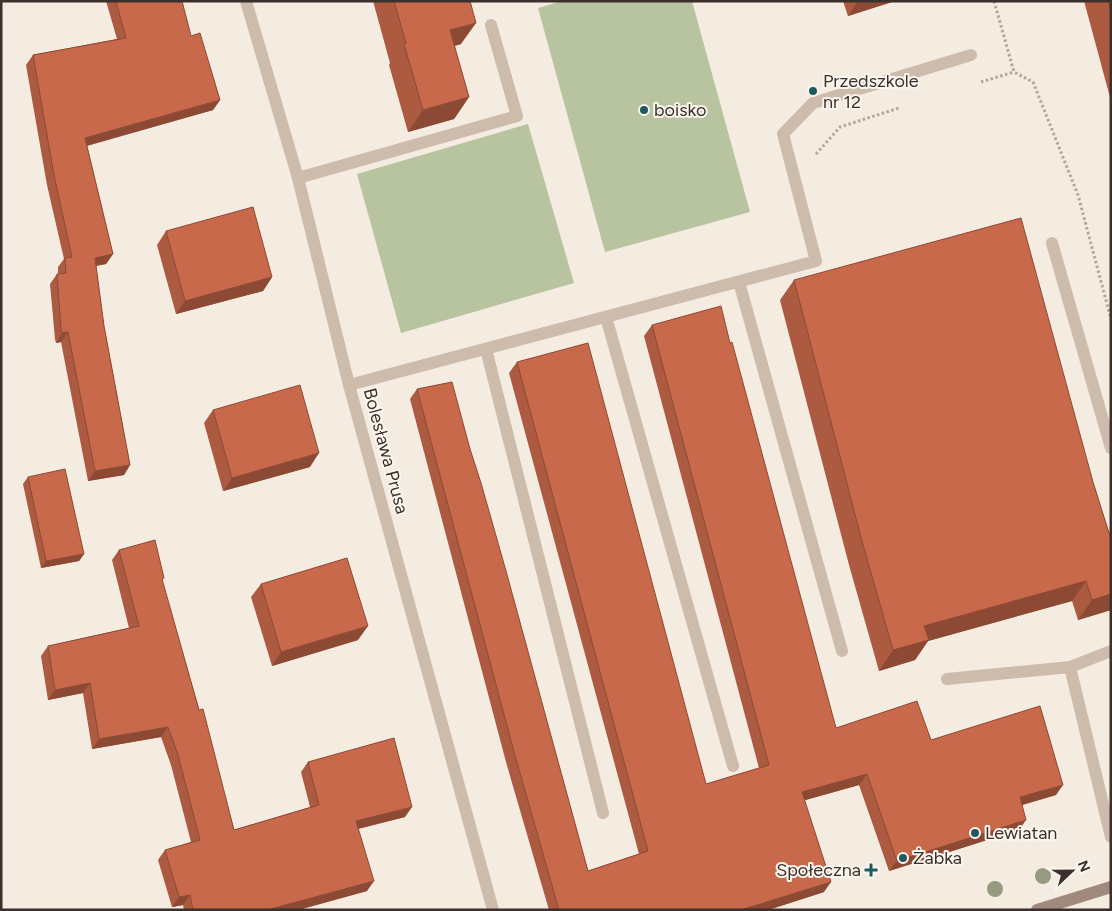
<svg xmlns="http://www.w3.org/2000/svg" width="1112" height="911" viewBox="0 0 1112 911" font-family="Figtree,sans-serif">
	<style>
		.green { fill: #b8c4a0 }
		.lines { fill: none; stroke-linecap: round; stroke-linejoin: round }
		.path { stroke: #b9a596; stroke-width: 3; stroke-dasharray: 2.5 2.5; stroke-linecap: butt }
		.lane { stroke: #cdbbac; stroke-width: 12 }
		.street { stroke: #cdbbac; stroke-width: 12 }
		.secondary { stroke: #a18a7d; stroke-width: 12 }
		.tree { fill: #969b7f }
		.wall { fill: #ac5a40 }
		.shaded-wall { fill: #8c4a34 }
		.building { fill: #c8694b; stroke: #8c4a34 }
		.poi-dot { fill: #1f5a5e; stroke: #fbf5ee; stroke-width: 2 }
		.labels { text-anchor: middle; stroke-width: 4; stroke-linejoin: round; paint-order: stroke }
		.poi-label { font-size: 18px; fill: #3b302b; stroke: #fbf5ee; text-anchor: start }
		.street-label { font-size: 18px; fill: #3b302b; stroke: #fbf5ee }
	</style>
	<rect width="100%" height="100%" fill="#f4ebe1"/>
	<!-- green -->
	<path class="green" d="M 562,1 L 692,1 L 750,212 L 605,252 L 538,8 Z
		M 528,124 L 574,283 L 401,333 L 357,174 Z"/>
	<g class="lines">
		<!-- path -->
		<path class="path" d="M 994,1 L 1014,72 L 1033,82 L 1078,195 L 1111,319
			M 981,82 L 1014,72
			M 816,154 L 840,127 L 899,108"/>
		<!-- lane -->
		<path class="lane" d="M 298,178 L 517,116 L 491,25
			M 739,282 L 842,651
			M 606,317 L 733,766
			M 486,349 L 603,813
			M 349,385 L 816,261 L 783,134 L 813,103 L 971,55"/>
		<!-- street -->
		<path class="street" d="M 246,1 L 298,178 L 349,385 L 493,910
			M 1052,243 L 1111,448
			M 1111,651 L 1070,667 L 1111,837
			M 947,679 L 1070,667"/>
		<!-- secondary -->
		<path class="secondary" d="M 1037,910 L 1111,887"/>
	</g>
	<!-- trees -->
	<g class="tree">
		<circle cx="1043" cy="876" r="8"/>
		<circle cx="995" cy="889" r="8"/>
	</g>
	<!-- wall -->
	<path class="wall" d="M 106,1 L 182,1 L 191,36 L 220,100 L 213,110 L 87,146 L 113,254 L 106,264 L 96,266 L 104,326 L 130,465 L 124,475 L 88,481 L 61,342 L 56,343 L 55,339 L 50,284 L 57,274 L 58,274 L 58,267 L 64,259 L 47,185 L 26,65 L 33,55 L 117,39 Z
		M 373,1 L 470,1 L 461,44 L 454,46 L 469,97 L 454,119 L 408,132 L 389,65 L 390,63 Z
		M 843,1 L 895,1 L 848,16 Z
		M 1084,1 L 1111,1 L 1111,101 Z
		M 166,231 L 272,277 L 263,291 L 176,314 L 157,245 Z
		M 794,280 L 1093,482 L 1109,533 L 1111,532 L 1111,610 L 1078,620 L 1072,601 L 928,641 L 915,660 L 879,671 L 849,565 L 780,300 Z
		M 652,325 L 730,343 L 836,728 L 931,740 L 1056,795 L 1022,805 L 1019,830 L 889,871 L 859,785 L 805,800 L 824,892 L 768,910 L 549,910 L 506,762 L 410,399 L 417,389 L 470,449 L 588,871 L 639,854 L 509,373 L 517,362 L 706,784 L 759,768 L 644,336 Z
		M 213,410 L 310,467 L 223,491 L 204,423 Z
		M 28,477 L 84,554 L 79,561 L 41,568 L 23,484 Z
		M 119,550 L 162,581 L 234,830 L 310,807 L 301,772 L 308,762 L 405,817 L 358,829 L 367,891 L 298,910 L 184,910 L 183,905 L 172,907 L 158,860 L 165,850 L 191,842 L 171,765 L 161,737 L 92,749 L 83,693 L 48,700 L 41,656 L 48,646 L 129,628 L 112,560 Z
		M 261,584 L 358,640 L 272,666 L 251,597 Z"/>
	<!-- shaded-wall -->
	<path class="shaded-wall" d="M 858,1 L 895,1 L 848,16 Z
		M 476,23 L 461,44 L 434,52 L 450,30 Z
		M 469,97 L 454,119 L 408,132 L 423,110 Z
		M 220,100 L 213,110 L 78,148 L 85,138 Z
		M 113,254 L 106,264 L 88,267 L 95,258 Z
		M 272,277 L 263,291 L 176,314 L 185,301 Z
		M 68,332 L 61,342 L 56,343 L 62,333 Z
		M 319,453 L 310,467 L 223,491 L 232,478 Z
		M 130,465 L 124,475 L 88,481 L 95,471 Z
		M 84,554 L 79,561 L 41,568 L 46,561 Z
		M 1086,581 L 1072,601 L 928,641 L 915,660 L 879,671 L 893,650 L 924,626 Z
		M 1111,594 L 1111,610 L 1078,620 L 1092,600 Z
		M 368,626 L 358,640 L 272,666 L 281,652 Z
		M 90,683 L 83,693 L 48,700 L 55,690 Z
		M 168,727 L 161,737 L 92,749 L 99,739 Z
		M 867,774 L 859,785 L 795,803 L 802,792 Z
		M 1063,785 L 1056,795 L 1012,808 L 1020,797 Z
		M 412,807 L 405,817 L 349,831 L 356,821 Z
		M 1026,820 L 1019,830 L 889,871 L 897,861 Z
		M 374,881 L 367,891 L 298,910 L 270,910 L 271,909 Z
		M 831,882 L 824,892 L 768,910 L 741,910 Z
		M 190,895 L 183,905 L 172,907 L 179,897 Z"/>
	<!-- building -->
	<path class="building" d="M 116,1 L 182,1 L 191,36 L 200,33 L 220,100 L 85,138 L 113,254 L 95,258 L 104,326 L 130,465 L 95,471 L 68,332 L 62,333 L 61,329 L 57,274 L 66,273 L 65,258 L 72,257 L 54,175 L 33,55 L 126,38 Z
		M 394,1 L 470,1 L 476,23 L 450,30 L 469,97 L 423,110 L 404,44 L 406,43 Z
		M 1108,1 L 1111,1 L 1111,12 Z
		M 253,207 L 272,277 L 185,301 L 166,231 Z
		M 1021,218 L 1093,482 L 1109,533 L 1111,532 L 1111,594 L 1092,600 L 1086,581 L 924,626 L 929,640 L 893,650 L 863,545 L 794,280 Z
		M 721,306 L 730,343 L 732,342 L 836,728 L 917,701 L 931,740 L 1040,706 L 1063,785 L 1020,797 L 1026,820 L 897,861 L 867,774 L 802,792 L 831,882 L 741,910 L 559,910 L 514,752 L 417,389 L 452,382 L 470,449 L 481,483 L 506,571 L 588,871 L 648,851 L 517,362 L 588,343 L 706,784 L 769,765 L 652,325 Z
		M 300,385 L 319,453 L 232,478 L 213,410 Z
		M 65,469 L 84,554 L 46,561 L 28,477 Z
		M 155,540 L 164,578 L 162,579 L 199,710 L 203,709 L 234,830 L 319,805 L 308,762 L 394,738 L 412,807 L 356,821 L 374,881 L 271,909 L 271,910 L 193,910 L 190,895 L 179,897 L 165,850 L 200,840 L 178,755 L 168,727 L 99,739 L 90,683 L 55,690 L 48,646 L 139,626 L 119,550 Z
		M 347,558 L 368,626 L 281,652 L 261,584 Z"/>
	<!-- markers -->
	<g class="poi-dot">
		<circle cx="813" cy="91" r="5"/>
		<circle cx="644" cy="110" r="5"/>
		<circle cx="975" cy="833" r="5"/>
		<circle cx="903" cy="858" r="5"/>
		<path d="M868.5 862.5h5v5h5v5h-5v5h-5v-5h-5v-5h5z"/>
	</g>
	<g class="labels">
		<!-- poi labels -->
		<g class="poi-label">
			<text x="823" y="87">Przedszkole<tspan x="823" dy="21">nr 12</tspan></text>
			<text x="654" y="116">boisko</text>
			<text x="985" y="839">Lewiatan</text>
			<text x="913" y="864">Żabka</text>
			<text x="861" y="876" text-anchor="end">Społeczna</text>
		</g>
		<!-- street labels -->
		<g class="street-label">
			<text transform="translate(386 451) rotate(75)" y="6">Bolesława Prusa</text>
		</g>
	</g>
	<!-- border -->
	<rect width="1112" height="911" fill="none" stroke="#3b302b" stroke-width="5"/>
	<!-- north arrow -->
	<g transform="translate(1072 871) rotate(68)" stroke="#fbf5ee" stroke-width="4" paint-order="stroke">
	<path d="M0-4L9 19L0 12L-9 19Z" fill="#3b302b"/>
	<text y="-8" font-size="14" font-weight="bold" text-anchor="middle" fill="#3b302b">N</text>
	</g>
</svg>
